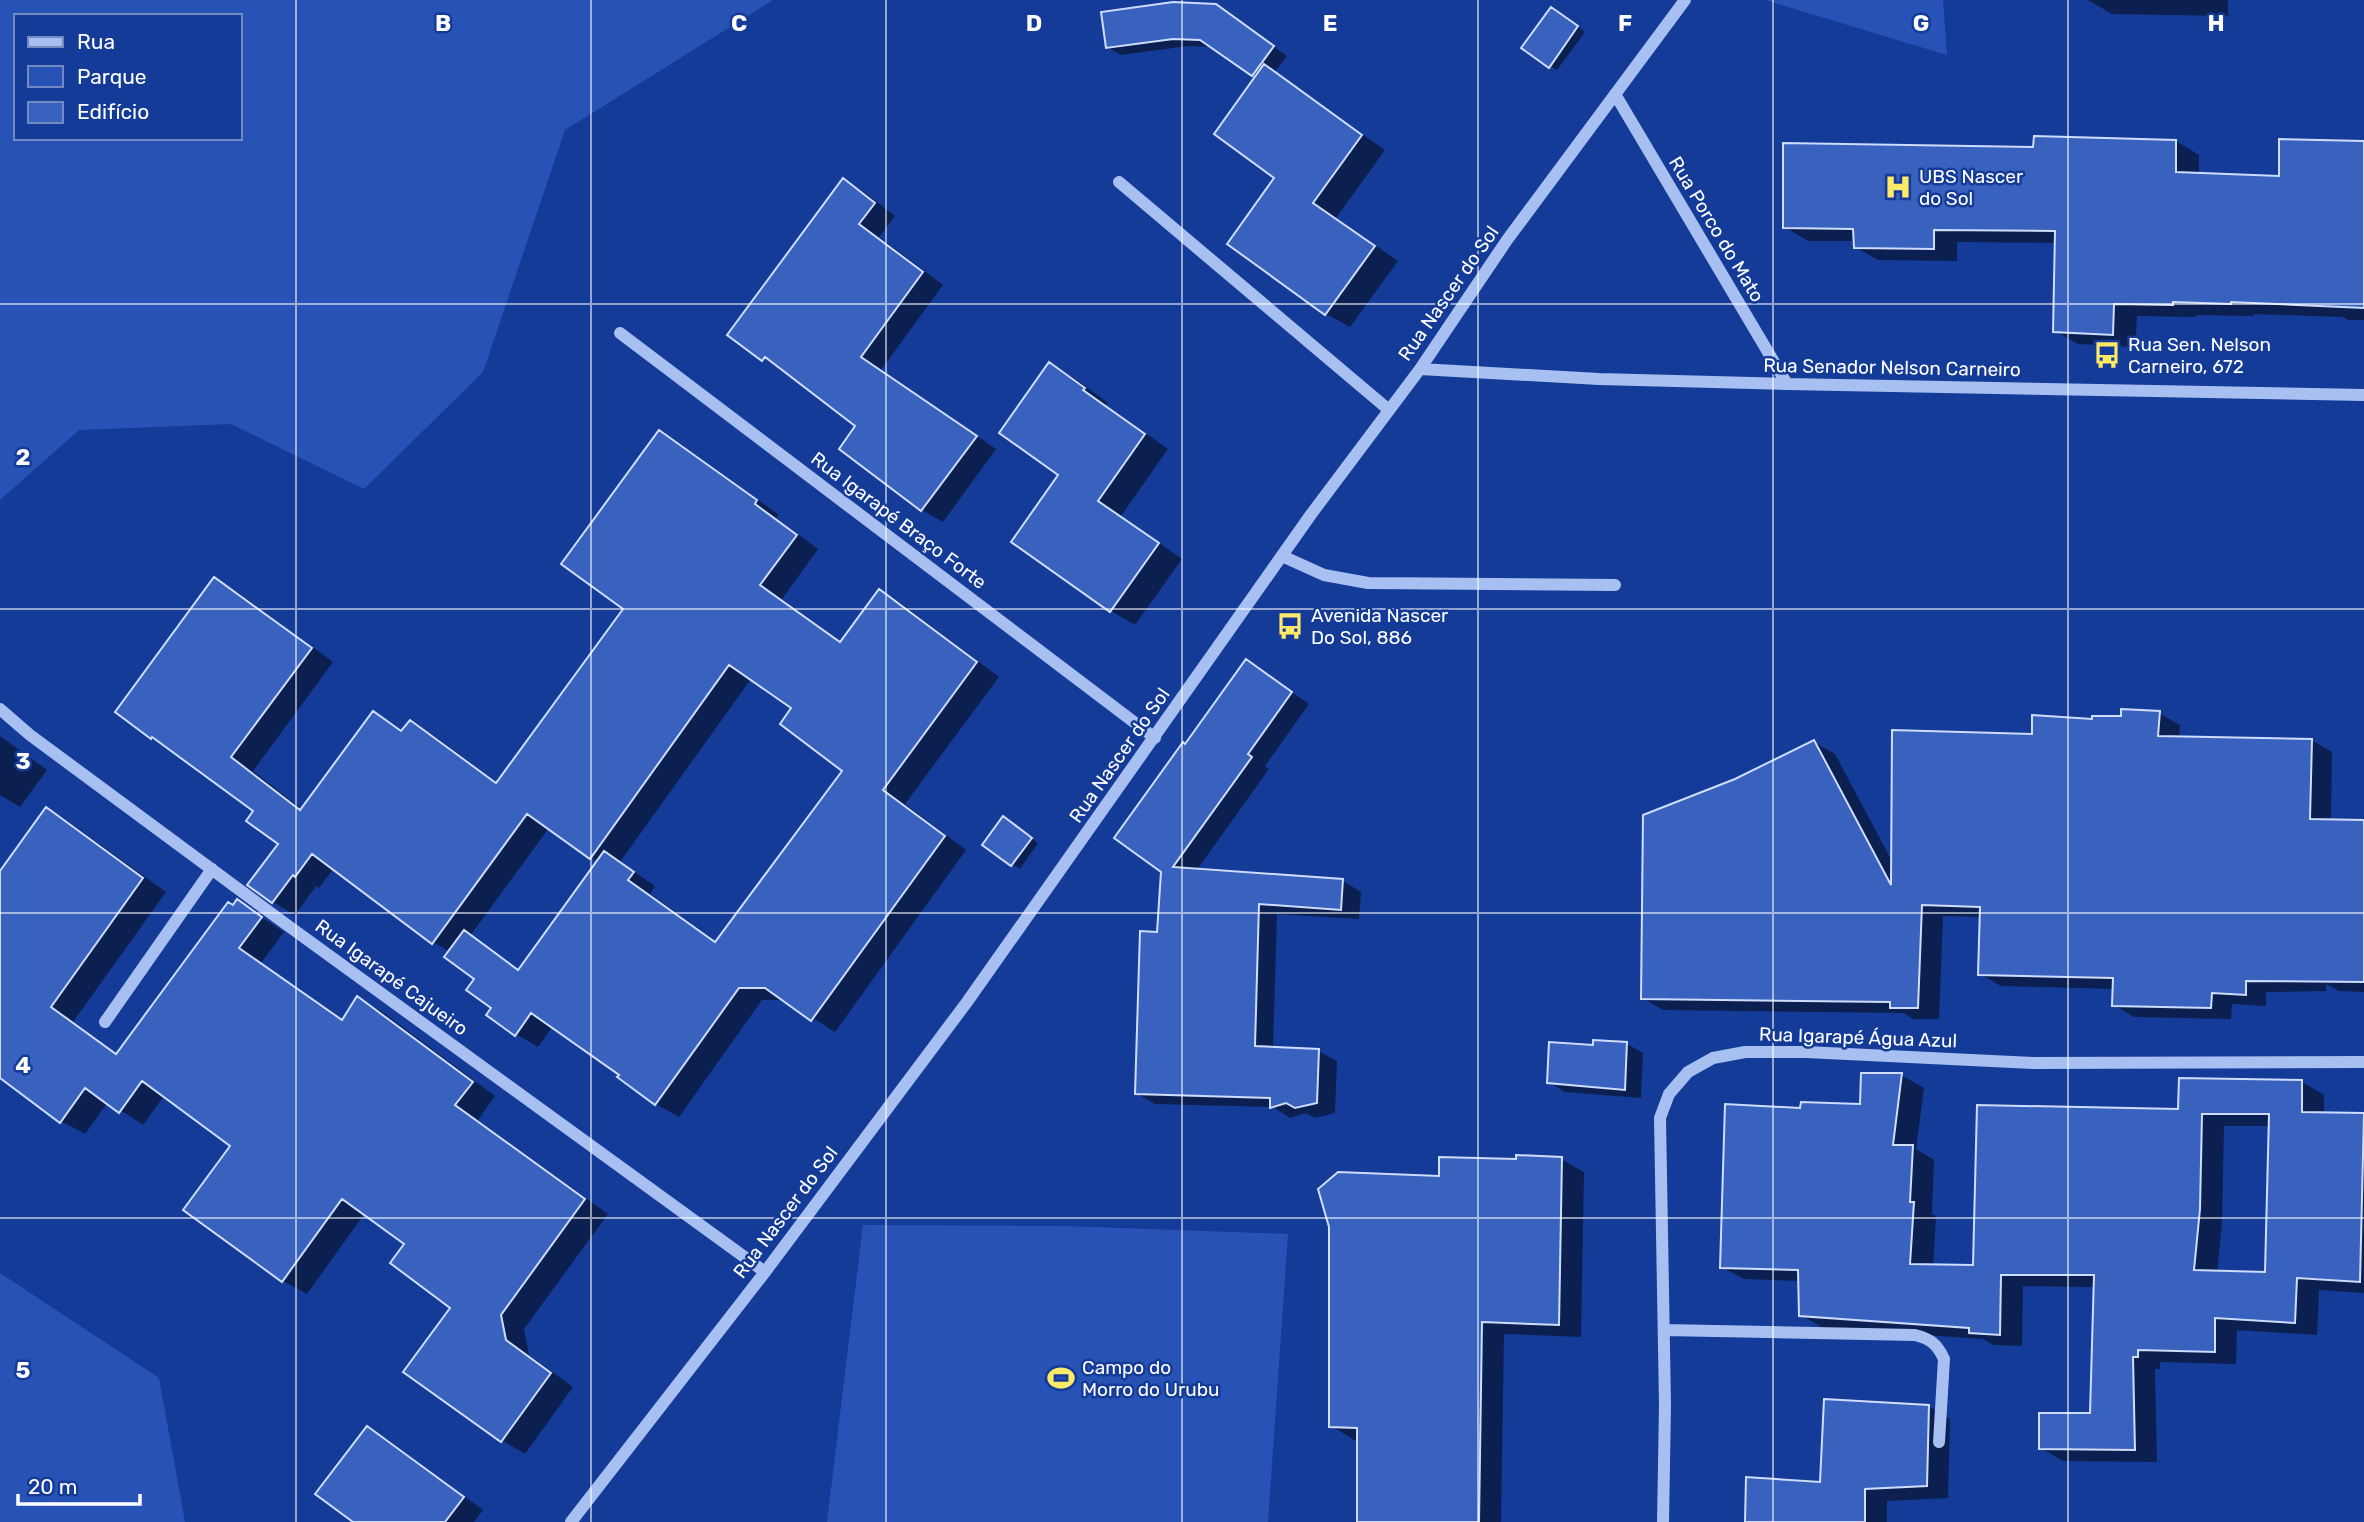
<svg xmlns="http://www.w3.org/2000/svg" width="2364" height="1522" viewBox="0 0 2364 1522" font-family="Rubik,sans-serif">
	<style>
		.green { fill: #2853b6; fill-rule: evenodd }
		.shadow { fill: #0007; fill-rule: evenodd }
		.building { fill: #3962be; stroke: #cfddfd; stroke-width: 2; fill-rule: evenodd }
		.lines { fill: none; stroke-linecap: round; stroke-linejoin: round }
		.minor { stroke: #a8bff2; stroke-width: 12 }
		.grid { fill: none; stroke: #fff; stroke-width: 2; stroke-opacity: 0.55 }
		.labels { text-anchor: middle; stroke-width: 5; stroke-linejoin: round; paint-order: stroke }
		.poi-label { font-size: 19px; fill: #fff; stroke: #153b98; text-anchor: start }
		.street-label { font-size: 19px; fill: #fff; stroke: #153b98 }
		.grid-label { font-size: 23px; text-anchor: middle; font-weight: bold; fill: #fff; stroke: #153b98; stroke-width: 5; stroke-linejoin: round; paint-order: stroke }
	</style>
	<rect width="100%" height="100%" fill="#153b98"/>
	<!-- green -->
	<path class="green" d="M 0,0 L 773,0 L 565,130 L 483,372 L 364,489 L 231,424 L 79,430 L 0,500 ZM 16,16 L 240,16 L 240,138 L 16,138 Z
		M 1765,0 L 1943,0 L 1947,55 Z
		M 863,1225 L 1065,1226 L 1288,1234 L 1268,1522 L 827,1522 Z
		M 0,1273 L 159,1378 L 185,1522 L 0,1522 Z"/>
	<!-- shadow -->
	<path class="shadow" d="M 2088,0 L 2228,0 L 2228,16 L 2112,14 Z
		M 1216,6 L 1287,56 L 1274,73 L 1385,150 L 1336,218 L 1398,261 L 1350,327 L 1326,314 L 1277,178 L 1257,77 L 1213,47 L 1188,46 L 1121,55 L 1107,47 Z
		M 1559,13 L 1585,32 L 1557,70 L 1550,66 Z
		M 2176,141 L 2199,155 L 2199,175 L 2280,177 L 2364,142 L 2364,320 L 2348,320 L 2343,317 L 2254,314 L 2254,316 L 2196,315 L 2196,317 L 2137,316 L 2135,347 L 2078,344 L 2055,331 L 2057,243 L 1957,242 L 1957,261 L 1878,260 L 1855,247 L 1855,241 L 1808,241 L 1785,227 L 2035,148 Z
		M 843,180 L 864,192 L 895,216 L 879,237 L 943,285 L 881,370 L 996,449 L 943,522 L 922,510 L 842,448 L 858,426 L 784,371 L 729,335 Z
		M 1050,364 L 1074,378 L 1108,403 L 1106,405 L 1168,449 L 1121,516 L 1182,559 L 1135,625 L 1111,611 L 1013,541 L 1060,475 Z
		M 659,432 L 682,445 L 779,515 L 776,518 L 818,549 L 782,599 L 842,642 L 879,591 L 902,604 L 999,677 L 905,804 L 966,850 L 835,1032 L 785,1000 L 762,1000 L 679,1117 L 656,1104 L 553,1026 L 538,1047 L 516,1034 L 493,1008 L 476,978 L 450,952 L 433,942 L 334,868 L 319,888 L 316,886 L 295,915 L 273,902 L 281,844 L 255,811 L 117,712 L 215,579 L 237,592 L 333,662 L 253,771 L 303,810 L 373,713 L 403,732 L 410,722 L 433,735 L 498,783 L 625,608 ZM 751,679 L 794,708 L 844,770 L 717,942 L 650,894 L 655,886 L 620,862 ZM 549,828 L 598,862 L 520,970 L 470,936 Z
		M 1247,661 L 1309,704 L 1265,766 L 1269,769 L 1196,871 L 1343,881 L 1361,892 L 1359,919 L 1277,914 L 1273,1049 L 1318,1051 L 1337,1061 L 1335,1113 L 1315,1118 L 1306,1113 L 1290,1118 L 1273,1107 L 1155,1104 L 1136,1093 L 1185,746 Z
		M 2159,713 L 2180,725 L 2179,738 L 2311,740 L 2332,752 L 2331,821 L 2364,822 L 2364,992 L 2339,991 L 2326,984 L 2326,991 L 2266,992 L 2266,1006 L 2232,1004 L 2231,1019 L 2134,1017 L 2114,1005 L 2114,989 L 2001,986 L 1980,974 L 1981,917 L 1943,916 L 1939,1019 L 1913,1019 L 1904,1013 L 1663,1010 L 1642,998 L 1736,781 L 1814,742 L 1835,754 L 1893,863 L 2034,736 L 2094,721 Z
		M 0,736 L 47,770 L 20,807 L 0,795 Z
		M 47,810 L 70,823 L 166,892 L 73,1022 L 118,1054 L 237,901 L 284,932 L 261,963 L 343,1021 L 357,998 L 381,1011 L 495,1096 L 478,1120 L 608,1214 L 524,1329 L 529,1355 L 573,1387 L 525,1454 L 502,1440 L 453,1307 L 406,1244 L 365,1213 L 307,1294 L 283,1281 L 185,1210 L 232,1146 L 164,1096 L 143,1125 L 108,1102 L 85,1134 L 61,1121 L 0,1077 L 0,874 Z
		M 1011,823 L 1038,843 L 1020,869 L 985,845 Z
		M 1627,1044 L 1643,1053 L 1641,1098 L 1565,1092 L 1549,1082 L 1595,1047 Z
		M 1901,1075 L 1924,1088 L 1916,1149 L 1934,1160 L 1932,1214 L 1936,1216 L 1933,1266 L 1975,1267 L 2180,1111 L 2302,1082 L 2324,1095 L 2324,1114 L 2364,1115 L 2364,1293 L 2319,1290 L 2317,1335 L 2237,1330 L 2236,1364 L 2160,1362 L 2160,1369 L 2155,1369 L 2157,1462 L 2063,1461 L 2041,1448 L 2092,1415 L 2095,1287 L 2023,1286 L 2022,1346 L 1993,1345 L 1983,1339 L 1823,1328 L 1801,1315 L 1800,1281 L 1744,1279 L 1722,1267 L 1802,1110 L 1861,1105 ZM 2224,1126 L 2271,1126 L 2267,1273 L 2217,1273 L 2222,1223 Z
		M 1561,1159 L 1584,1172 L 1581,1337 L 1504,1334 L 1501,1522 L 1359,1522 L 1359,1440 L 1354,1440 L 1331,1426 L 1440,1178 L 1518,1160 Z
		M 1928,1406 L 1950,1419 L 1948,1498 L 1887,1501 L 1887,1522 L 1747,1522 L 1821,1484 Z
		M 367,1428 L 387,1439 L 483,1510 L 474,1522 L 356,1522 Z"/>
	<!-- building -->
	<path class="building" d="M 1173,2 L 1216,4 L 1274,46 L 1252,76 L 1200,40 L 1173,39 L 1106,48 L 1101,12 Z
		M 1551,7 L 1578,26 L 1549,68 L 1521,48 Z
		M 1264,64 L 1362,135 L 1313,203 L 1375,246 L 1325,315 L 1227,244 L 1274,178 L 1214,134 Z
		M 2034,136 L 2176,140 L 2176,172 L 2279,176 L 2279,139 L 2364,141 L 2364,308 L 2231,302 L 2231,304 L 2173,302 L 2173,305 L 2114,304 L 2113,335 L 2053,332 L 2055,231 L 1934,230 L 1934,249 L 1854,248 L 1853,229 L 1783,228 L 1783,143 L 2033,147 Z
		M 843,178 L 875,203 L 859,224 L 923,272 L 861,357 L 977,436 L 921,511 L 839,449 L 855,426 L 765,357 L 762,361 L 727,335 Z
		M 1049,362 L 1085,388 L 1083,390 L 1145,434 L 1098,501 L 1159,543 L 1110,612 L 1011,542 L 1058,475 L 999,433 Z
		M 659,430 L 757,500 L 755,504 L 797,535 L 760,585 L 840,642 L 879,589 L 977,662 L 883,790 L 945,836 L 811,1021 L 765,988 L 739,988 L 655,1105 L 617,1077 L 619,1075 L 531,1013 L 515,1036 L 486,1015 L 491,1008 L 466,990 L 474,979 L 444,957 L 464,930 L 518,970 L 604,851 L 634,872 L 628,880 L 715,942 L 842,771 L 780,724 L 791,708 L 729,665 L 590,859 L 527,814 L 432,944 L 312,854 L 295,877 L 293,875 L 272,903 L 247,885 L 278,844 L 246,821 L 253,811 L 152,737 L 151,739 L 115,712 L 214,577 L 312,648 L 231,757 L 300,810 L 373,711 L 401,731 L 410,720 L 496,783 L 623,609 L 561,564 Z
		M 1246,659 L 1292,692 L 1248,754 L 1252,757 L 1173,867 L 1343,879 L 1341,910 L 1259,904 L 1255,1046 L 1319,1049 L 1317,1103 L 1295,1108 L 1286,1103 L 1270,1108 L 1270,1098 L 1135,1094 L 1140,931 L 1157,932 L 1161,872 L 1114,838 L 1183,742 L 1185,744 Z
		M 2121,709 L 2160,711 L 2158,736 L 2312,739 L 2310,819 L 2364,820 L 2364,982 L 2246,981 L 2246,995 L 2212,993 L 2211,1008 L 2112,1006 L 2113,978 L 1978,975 L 1980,907 L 1922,905 L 1918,1008 L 1890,1008 L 1890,1002 L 1641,999 L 1643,815 L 1735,779 L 1814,740 L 1891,885 L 1892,730 L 2032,734 L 2032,715 L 2092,719 L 2092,716 L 2121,716 Z
		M 46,807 L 143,878 L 51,1007 L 116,1054 L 228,902 L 233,905 L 237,899 L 262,917 L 239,948 L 342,1020 L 357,996 L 473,1082 L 455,1105 L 585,1199 L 501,1315 L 506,1340 L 551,1373 L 501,1442 L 403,1372 L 450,1308 L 390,1263 L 404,1244 L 342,1199 L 282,1282 L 183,1210 L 230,1146 L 142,1081 L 119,1113 L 85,1088 L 60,1123 L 0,1078 L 0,871 Z
		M 1003,816 L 1032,838 L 1011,866 L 982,845 Z
		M 1593,1040 L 1627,1042 L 1625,1090 L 1547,1083 L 1549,1042 L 1593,1045 Z
		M 1861,1073 L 1902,1073 L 1893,1145 L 1913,1145 L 1910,1202 L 1914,1202 L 1910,1264 L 1973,1265 L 1977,1105 L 2178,1109 L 2179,1078 L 2302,1080 L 2302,1112 L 2364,1113 L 2360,1282 L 2297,1278 L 2295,1323 L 2215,1318 L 2215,1352 L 2138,1350 L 2138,1357 L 2133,1357 L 2135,1450 L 2039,1449 L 2039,1413 L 2090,1413 L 2094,1275 L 2001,1275 L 2000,1335 L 1969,1333 L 1969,1328 L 1799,1316 L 1798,1270 L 1720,1268 L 1725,1104 L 1800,1108 L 1801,1102 L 1860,1104 ZM 2202,1114 L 2269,1114 L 2265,1272 L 2194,1270 L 2200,1209 Z
		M 1516,1155 L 1562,1157 L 1559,1325 L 1482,1322 L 1479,1522 L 1357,1522 L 1357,1428 L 1329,1427 L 1329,1227 L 1318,1189 L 1338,1172 L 1439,1176 L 1439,1157 L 1516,1159 Z
		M 1824,1399 L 1929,1405 L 1927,1486 L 1865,1489 L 1865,1522 L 1745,1522 L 1746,1477 L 1820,1482 Z
		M 367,1426 L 464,1497 L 445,1522 L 353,1522 L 315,1494 Z"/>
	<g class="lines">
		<!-- minor -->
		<path class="minor" d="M 1615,94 L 1787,384
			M 1119,182 L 1389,410
			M 620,333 L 1155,738
			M 1420,369 L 1599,379 L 1787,384 L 2364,395
			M 1282,556 L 1324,575 L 1368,583 L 1615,585
			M 0,709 L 30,735 L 283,922 L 765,1272
			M 105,1022 L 212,869
			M 1664,1330 L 1915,1335 C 1931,1339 1937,1344 1944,1359 L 1939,1442
			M 571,1522 L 765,1272 L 967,1002 L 1312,513 L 1420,369 L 1507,240 L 1685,0
			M 1663,1522 L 1665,1405 L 1660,1118 L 1669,1094 L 1688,1072 L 1713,1058 L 1745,1052 L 1806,1052 L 2033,1063 L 2364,1062"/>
	</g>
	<!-- grid -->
	<path class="grid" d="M 296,0 L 296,1522M 591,0 L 591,1522M 886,0 L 886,1522M 1182,0 L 1182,1522M 1478,0 L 1478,1522M 1773,0 L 1773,1522M 2068,0 L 2068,1522M 0,304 L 2364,304M 0,609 L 2364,609M 0,913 L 2364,913M 0,1218 L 2364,1218"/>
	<!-- icons -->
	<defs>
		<symbol id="hospital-bare" viewBox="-9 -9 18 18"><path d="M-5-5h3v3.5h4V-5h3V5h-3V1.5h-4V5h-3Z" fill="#ffe969" stroke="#153b98" stroke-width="2.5" paint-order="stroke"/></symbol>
		<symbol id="bus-bare" viewBox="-9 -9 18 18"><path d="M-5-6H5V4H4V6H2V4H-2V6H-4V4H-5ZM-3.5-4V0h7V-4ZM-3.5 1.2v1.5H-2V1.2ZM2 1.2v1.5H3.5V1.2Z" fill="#ffe969" stroke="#153b98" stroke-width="2.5" paint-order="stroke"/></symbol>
		<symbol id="stadium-bare" viewBox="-9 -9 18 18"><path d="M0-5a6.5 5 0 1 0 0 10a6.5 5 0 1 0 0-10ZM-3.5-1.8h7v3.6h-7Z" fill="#ffe969" stroke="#153b98" stroke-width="2.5" paint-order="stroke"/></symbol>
	</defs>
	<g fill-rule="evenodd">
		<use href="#hospital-bare" x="1879" y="168" width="38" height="38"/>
		<use href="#bus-bare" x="2088" y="336" width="38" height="38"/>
		<use href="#bus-bare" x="1271" y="607" width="38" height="38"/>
		<use href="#stadium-bare" x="1042" y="1359" width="38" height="38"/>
	</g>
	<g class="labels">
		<!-- poi labels -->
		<g class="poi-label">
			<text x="1919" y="183">UBS Nascer<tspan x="1919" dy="22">do Sol</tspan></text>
			<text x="2128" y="351">Rua Sen. Nelson<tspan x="2128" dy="22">Carneiro, 672</tspan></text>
			<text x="1311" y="622">Avenida Nascer<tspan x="1311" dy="22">Do Sol, 886</tspan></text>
			<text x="1082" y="1374">Campo do<tspan x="1082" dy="22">Morro do Urubu</tspan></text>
		</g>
		<!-- street labels -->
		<g class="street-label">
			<text transform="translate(1717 229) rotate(59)" y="7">Rua Porco do Mato</text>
			<text transform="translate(1448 293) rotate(-55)" y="7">Rua Nascer do Sol</text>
			<text transform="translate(1892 367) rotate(1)" y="7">Rua Senador Nelson Carneiro</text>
			<text transform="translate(899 520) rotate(37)" y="7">Rua Igarapé Braço Forte</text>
			<text transform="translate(1119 755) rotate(-55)" y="7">Rua Nascer do Sol</text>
			<text transform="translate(392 977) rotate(36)" y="7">Rua Igarapé Cajueiro</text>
			<text transform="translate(1858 1037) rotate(2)" y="7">Rua Igarapé Água Azul</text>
			<text transform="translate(785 1212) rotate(-53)" y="7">Rua Nascer do Sol</text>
		</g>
	</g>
	<g class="grid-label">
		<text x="443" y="31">B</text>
		<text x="739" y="31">C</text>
		<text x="1034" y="31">D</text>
		<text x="1330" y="31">E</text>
		<text x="1625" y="31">F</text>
		<text x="1921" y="31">G</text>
		<text x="2216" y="31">H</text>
		<text x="23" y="465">2</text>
		<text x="23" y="769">3</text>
		<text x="23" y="1073">4</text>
		<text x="23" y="1378">5</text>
	</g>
	<!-- legend -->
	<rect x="14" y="14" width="228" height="126" fill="#153b98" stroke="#7389c1" stroke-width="2"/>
	<rect x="28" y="37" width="35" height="10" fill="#a8bff2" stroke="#7389c1" stroke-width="2"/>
	<text x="77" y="49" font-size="21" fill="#ffffff">Rua</text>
	<rect x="28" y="66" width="35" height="21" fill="#2853b6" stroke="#7389c1" stroke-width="2"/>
	<text x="77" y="84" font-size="21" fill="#ffffff">Parque</text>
	<rect x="28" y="102" width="35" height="21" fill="#3962be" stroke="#7389c1" stroke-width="2"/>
	<text x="77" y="119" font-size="21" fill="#ffffff">Edifício</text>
	<!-- scale -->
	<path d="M18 1494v10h122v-10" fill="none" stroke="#ffffff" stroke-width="3.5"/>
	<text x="28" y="1494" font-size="21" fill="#ffffff" stroke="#153b98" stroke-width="5" paint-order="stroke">20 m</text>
</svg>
